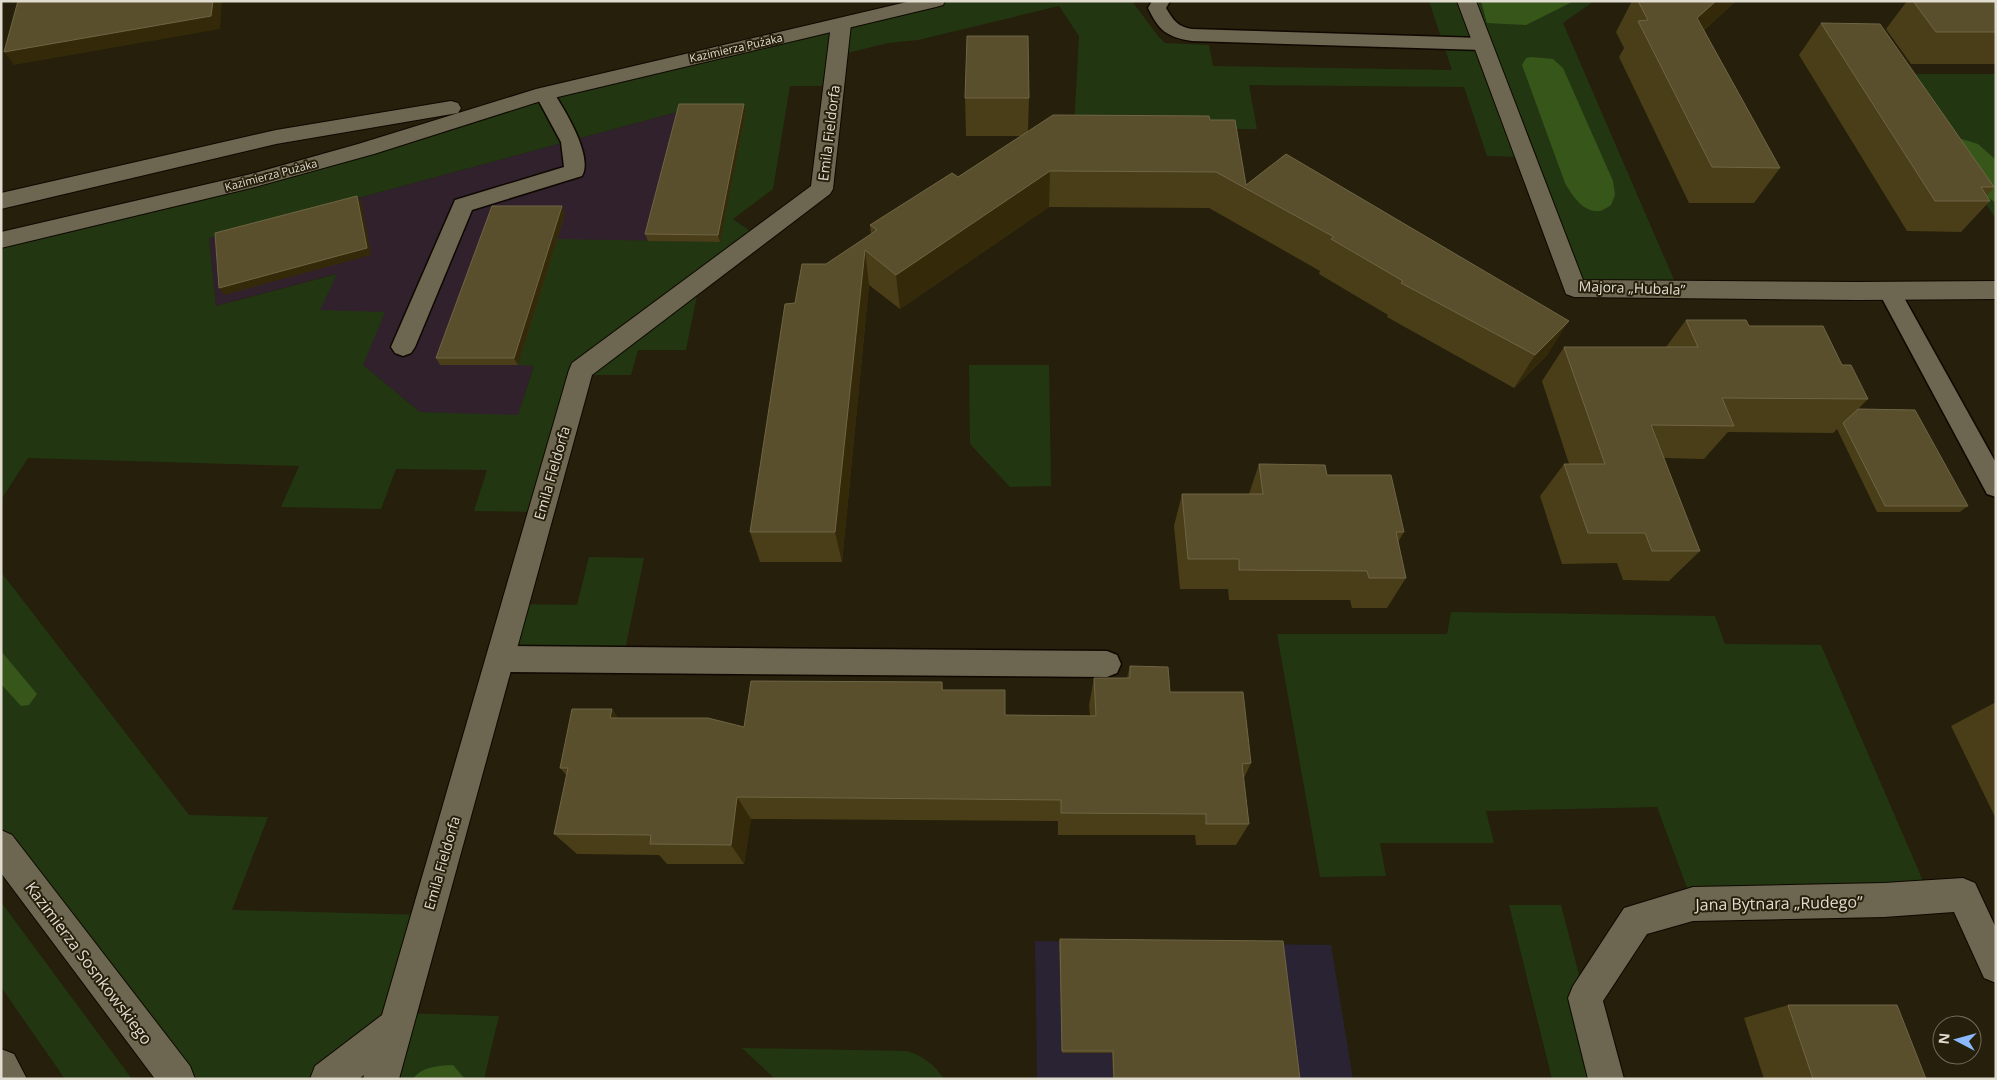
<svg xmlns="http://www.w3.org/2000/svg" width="1997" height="1080" viewBox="0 0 1997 1080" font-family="'Open Sans',sans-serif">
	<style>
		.commercial { fill: #292333 }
		.industrial { fill: #30212d }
		.green { fill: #233612; fill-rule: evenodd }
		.forest { fill: #37571a }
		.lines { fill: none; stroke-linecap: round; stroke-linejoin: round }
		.lane-casing { stroke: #0e0800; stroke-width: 3 }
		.street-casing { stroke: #0e0800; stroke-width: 2 }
		.secondary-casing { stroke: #0e0800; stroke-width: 2 }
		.lane { fill: #6d6650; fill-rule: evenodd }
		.street { fill: #6d6650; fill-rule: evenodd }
		.secondary { fill: #6d6650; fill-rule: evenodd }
		.wall { fill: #493e18 }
		.shaded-wall { fill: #342a0a }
		.building { fill: #5a4f2c; stroke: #6f6545 }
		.labels { text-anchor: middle; stroke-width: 4; stroke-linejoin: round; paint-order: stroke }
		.far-street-label { font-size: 11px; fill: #e0dcd0; stroke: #251f0b }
		.street-label { font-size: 14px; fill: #e0dcd0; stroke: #251f0b }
		.near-street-label { font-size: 16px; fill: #e0dcd0; stroke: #251f0b }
	</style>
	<rect width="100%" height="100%" fill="#251f0b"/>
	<!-- commercial -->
	<path class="commercial" d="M 1035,941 L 1331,945 L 1353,1079 L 1037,1079 Z"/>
	<!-- industrial -->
	<path class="industrial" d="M 681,111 L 738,151 L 720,242 L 648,241 L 518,365 L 534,365 L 518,416 L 420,412 L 363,365 L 319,310 L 336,274 L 216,306 L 209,238 Z"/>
	<!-- green -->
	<path class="green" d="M 936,1 L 1132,1 L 1158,36 L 1165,43 L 1209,45 L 1213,66 L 1452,70 L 1429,1 L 1594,1 L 1563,23 L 1678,289 L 1574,288 L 1524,157 L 1487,156 L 1464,87 L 1249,85 L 1257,129 L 1074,128 L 1079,36 L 1059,6 L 918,40 L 888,43 L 839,55 L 834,86 L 790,86 L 773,189 L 733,219 L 758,237 L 700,280 L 686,350 L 638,350 L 631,375 L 580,375 L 541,512 L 474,511 L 487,470 L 396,469 L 381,509 L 281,507 L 299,466 L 28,458 L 1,500 L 1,240 L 251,181 L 536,96 ZM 681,111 L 738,151 L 720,242 L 557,239 L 518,365 L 534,366 L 518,415 L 420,412 L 363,365 L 385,312 L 320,310 L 337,274 L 216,306 L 209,238 Z
		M 1899,74 L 1996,74 L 1996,219 Z
		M 969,365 L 1049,365 L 1051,486 L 1010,487 L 970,444 Z
		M 589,557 L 644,558 L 623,660 L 500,659 L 515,604 L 577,605 Z
		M 1,572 L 189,815 L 268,817 L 232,910 L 427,915 L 400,1013 L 499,1016 L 484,1079 L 177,1079 L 1,846 Z
		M 1451,612 L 1715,616 L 1725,644 L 1821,645 L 1930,897 L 1693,904 L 1657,807 L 1486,811 L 1494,843 L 1380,843 L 1386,876 L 1320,877 L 1277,634 L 1447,634 Z
		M 1,902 L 132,1079 L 65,1079 L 1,987 Z
		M 1509,905 L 1561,905 L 1606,1079 L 1552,1079 Z
		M 742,1048 L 907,1051 C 923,1056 935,1065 944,1079 L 775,1079 Z"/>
	<!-- forest -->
	<path class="forest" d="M 1481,1 L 1574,1 L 1526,25 L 1487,23 Z
		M 1531,57 L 1553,59 L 1563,68 L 1613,181 L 1615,195 L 1611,205 C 1608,207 1603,210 1600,211 C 1583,213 1572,195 1565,183 L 1522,65 L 1526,58 Z
		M 1962,139 L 1978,144 L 1996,160 L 1996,203 L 1976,189 L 1956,144 Z
		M 1,651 L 37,694 L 29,705 L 21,706 L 1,684 Z
		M 453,1065 L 465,1079 L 413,1079 C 422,1066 439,1066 453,1065 Z"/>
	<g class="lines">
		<defs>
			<path id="lane" d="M 1152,1 L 1170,1 L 1166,8 C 1173,20 1178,27 1192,29 L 1482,38 L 1489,40 L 1491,44 L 1489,48 L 1482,50 L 1192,41 C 1167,37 1159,31 1148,8 Z
				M 545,88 L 552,90 C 563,107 594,156 582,176 L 472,210 L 415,347 L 411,353 L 403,356 L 395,353 L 391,347 L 455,200 L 564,167 L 561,142 L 535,94 L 538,90 Z
				M 1889,283 L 1897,285 L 1996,463 L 1996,497 L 1987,494 L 1878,291 L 1881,285 Z
				M 500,646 L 1107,651 L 1117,655 L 1121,664 L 1117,673 L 1107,677 L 500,672 L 490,668 L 486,659 L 490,650 Z"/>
			<path id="street" d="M 1457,1 L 1476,1 L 1583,280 L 1858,282 L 1996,281 L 1996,299 L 1858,300 L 1574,297 L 1566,294 Z
				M 841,18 L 848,20 L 851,24 L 833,189 L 830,194 L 592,375 L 399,1079 L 363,1079 L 364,1075 L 359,1079 L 310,1079 L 315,1066 L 382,1015 L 569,370 L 572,363 L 811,186 L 831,24 L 834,20 Z
				M 1963,878 L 1975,883 L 1996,928 L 1996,983 L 1984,978 L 1954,912 L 1884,917 L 1693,921 L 1647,934 L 1603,1001 L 1624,1079 L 1588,1079 L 1568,998 L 1573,986 L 1624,908 L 1693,887 L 1884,883 Z"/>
			<path id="secondary" d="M 911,1 L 945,1 L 943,5 L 936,7 L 541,101 L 374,154 L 251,188 L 1,248 L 1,232 L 251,174 L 358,144 L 536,89 Z
				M 451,101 L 458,103 L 461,108 L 458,113 L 276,144 L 1,209 L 1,193 L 276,130 Z
				M 1,830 L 12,835 L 190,1066 L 195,1079 L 155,1079 L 1,873 Z
				M 1,1049 L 14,1054 L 27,1079 L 1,1079 Z"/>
		</defs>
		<!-- lane casing -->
		<use href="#lane" class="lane-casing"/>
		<!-- street casing -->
		<use href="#street" class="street-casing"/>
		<!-- secondary casing -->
		<use href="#secondary" class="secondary-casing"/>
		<!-- lane -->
		<use href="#lane" class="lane"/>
		<!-- street -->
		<use href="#street" class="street"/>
		<!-- secondary -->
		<use href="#secondary" class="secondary"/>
	</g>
	<!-- wall -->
	<path class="wall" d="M 1632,1 L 1736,1 L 1704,30 L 1780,168 L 1754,203 L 1689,203 L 1619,57 L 1624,48 L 1616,32 Z
		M 1907,1 L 1996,1 L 1996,64 L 1911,64 L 1886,29 Z
		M 1821,23 L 1994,187 L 1987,196 L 1990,201 L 1961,232 L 1907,231 L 1799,55 Z
		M 965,98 L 1029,98 L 1028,132 L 1210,120 L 1246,185 L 1548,354 L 1514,388 L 1387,317 L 1388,315 L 1319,274 L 1320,271 L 1209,208 L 1049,207 L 900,309 L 869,285 L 842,562 L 760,562 L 750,532 L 795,303 L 871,234 L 870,225 L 958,177 L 1021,136 L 966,136 Z
		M 746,111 L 720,242 L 648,241 L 645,234 Z
		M 562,206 L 565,214 L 518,365 L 440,365 L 436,358 Z
		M 1686,320 L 1749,326 L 1842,365 L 1868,399 L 1858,409 L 1968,506 L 1960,512 L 1877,512 L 1837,429 L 1833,433 L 1728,432 L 1704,459 L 1664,458 L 1700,551 L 1669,581 L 1623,580 L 1617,563 L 1562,564 L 1540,496 L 1564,464 L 1569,464 L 1542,381 L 1564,347 L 1666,347 Z
		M 1259,464 L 1327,475 L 1404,532 L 1398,542 L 1406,578 L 1387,608 L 1352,608 L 1350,600 L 1229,600 L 1228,589 L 1180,589 L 1174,526 L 1182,494 L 1249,494 Z
		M 1130,666 L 1170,692 L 1251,763 L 1244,778 L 1249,824 L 1236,845 L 1196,845 L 1195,835 L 1058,835 L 1058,821 L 751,819 L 744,864 L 667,864 L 659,855 L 577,854 L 554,834 L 567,776 L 560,768 L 612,709 L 618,718 L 744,727 L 942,682 L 943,690 L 1005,715 L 1090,716 L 1089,705 L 1094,678 L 1127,678 Z
		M 1996,702 L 1996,819 L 1951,726 Z
		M 1060,939 L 1300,1079 L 1113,1079 L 1112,1053 L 1062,1053 L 1059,942 Z
		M 1788,1005 L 1926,1079 L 1764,1079 L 1744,1018 Z"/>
	<!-- shaded-wall -->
	<path class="shaded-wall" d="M 213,1 L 222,1 L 220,29 L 14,65 L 4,52 Z
		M 1716,1 L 1736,1 L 1676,54 L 1697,18 Z
		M 744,104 L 746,111 L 720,242 L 718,235 Z
		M 1050,171 L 1049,207 L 900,309 L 896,275 Z
		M 357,196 L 362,203 L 371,255 L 224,295 L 219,288 Z
		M 562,206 L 565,214 L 518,365 L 514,358 Z
		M 865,250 L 869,285 L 842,562 L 835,532 Z
		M 1569,321 L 1548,354 L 1514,388 L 1535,355 Z
		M 612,709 L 630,734 L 610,718 Z
		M 737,797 L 751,819 L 744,864 L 731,845 Z"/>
	<!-- building -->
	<path class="building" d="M 18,1 L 213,1 L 211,16 L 4,52 Z
		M 1638,1 L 1716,1 L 1697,18 L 1780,168 L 1712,167 L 1638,21 L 1648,20 Z
		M 1913,1 L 1996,1 L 1996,32 L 1936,32 Z
		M 1821,23 L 1880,24 L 1994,187 L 1981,187 L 1990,201 L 1935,201 Z
		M 967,36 L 1028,36 L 1029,98 L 965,98 Z
		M 679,104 L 744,104 L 718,235 L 645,234 Z
		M 1053,115 L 1209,116 L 1210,120 L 1235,120 L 1246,185 L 1286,154 L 1569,321 L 1535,355 L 1401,283 L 1403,281 L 1331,239 L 1334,237 L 1216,172 L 1050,171 L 896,275 L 865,250 L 835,532 L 750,532 L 785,304 L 795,303 L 802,264 L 826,264 L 877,230 L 870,225 L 952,173 L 958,177 Z
		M 357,196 L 367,248 L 219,288 L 215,233 Z
		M 492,206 L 562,206 L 514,358 L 436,358 Z
		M 1686,320 L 1746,320 L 1749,326 L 1823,326 L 1842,365 L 1851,365 L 1868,399 L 1722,398 L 1734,426 L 1651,425 L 1700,551 L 1652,551 L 1645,533 L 1588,533 L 1564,464 L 1605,464 L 1564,347 L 1698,347 Z
		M 1858,409 L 1915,410 L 1968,506 L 1885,506 L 1843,423 Z
		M 1259,464 L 1325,465 L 1327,475 L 1391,475 L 1404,532 L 1396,532 L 1406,578 L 1369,578 L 1367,571 L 1239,570 L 1239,559 L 1188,559 L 1182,494 L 1263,494 Z
		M 1130,666 L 1168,667 L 1170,692 L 1243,692 L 1251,763 L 1242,764 L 1249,824 L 1206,824 L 1206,814 L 1061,813 L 1061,800 L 737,797 L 731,845 L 650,844 L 651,835 L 554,834 L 568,768 L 560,768 L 572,709 L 612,709 L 610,718 L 708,718 L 744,727 L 751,681 L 942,682 L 942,690 L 1005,690 L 1005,715 L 1096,716 L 1094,678 L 1130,678 Z
		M 1060,939 L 1283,941 L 1300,1079 L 1114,1079 L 1113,1051 L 1062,1051 Z
		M 1788,1005 L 1897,1005 L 1926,1079 L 1813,1079 Z"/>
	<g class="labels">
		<!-- far-street labels -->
		<g class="far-street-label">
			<text transform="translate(736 48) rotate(-13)" y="4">Kazimierza Pużaka</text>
			<text transform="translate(271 175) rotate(-15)" y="4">Kazimierza Pużaka</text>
		</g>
		<!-- street labels -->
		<g class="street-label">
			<text transform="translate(829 133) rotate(-83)" y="5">Emila Fieldorfa</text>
			<text transform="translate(1632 288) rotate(2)" y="5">Majora „Hubala”</text>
			<text transform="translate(552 473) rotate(-74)" y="5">Emila Fieldorfa</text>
			<text transform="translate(442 863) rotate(-74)" y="5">Emila Fieldorfa</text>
		</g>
		<!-- near-street labels -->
		<g class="near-street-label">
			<text transform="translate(1779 903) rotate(-1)" y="6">Jana Bytnara „Rudego”</text>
			<text transform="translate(89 963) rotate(53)" y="6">Kazimierza Sosnkowskiego</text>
		</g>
	</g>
	<!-- border -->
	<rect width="1997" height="1080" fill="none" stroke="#e0dcd0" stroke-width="5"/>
	<!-- north arrow -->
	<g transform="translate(1957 1040) rotate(276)"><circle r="24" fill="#251f0b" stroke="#706b5a"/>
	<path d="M0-4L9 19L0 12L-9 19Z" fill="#8abafc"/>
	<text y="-8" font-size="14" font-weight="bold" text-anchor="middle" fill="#e0dcd0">N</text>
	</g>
</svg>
